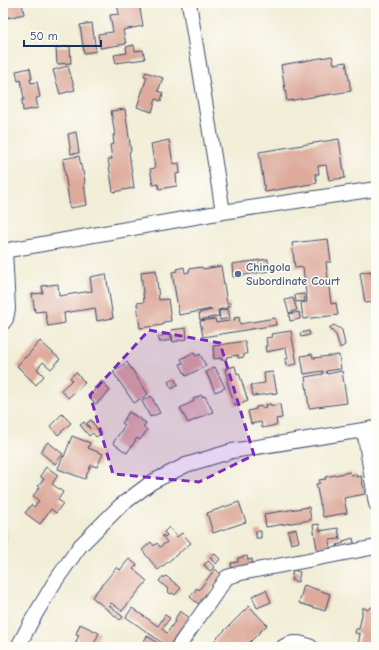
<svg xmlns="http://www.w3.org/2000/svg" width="379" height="650" viewBox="0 0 379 650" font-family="'Comic Neue',sans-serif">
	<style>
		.building { fill: #ddaa9b }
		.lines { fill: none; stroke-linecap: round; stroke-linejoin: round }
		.minor-casing { stroke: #3b4c70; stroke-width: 16 }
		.minor { stroke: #fff; stroke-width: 14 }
		.marked { fill: #7b2cbf; fill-opacity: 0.2; stroke: #7b2cbf; stroke-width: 3; stroke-dasharray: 8 5; stroke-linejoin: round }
		.service-dot { fill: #5c6f8a; stroke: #fdfcf7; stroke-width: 1.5 }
		.labels { text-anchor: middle; stroke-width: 3; stroke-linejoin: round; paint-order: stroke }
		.service-label { font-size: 12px; font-weight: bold; fill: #4e5e75; stroke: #fdfcf7; text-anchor: start }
	</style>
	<rect width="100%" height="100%" fill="#fdfcf7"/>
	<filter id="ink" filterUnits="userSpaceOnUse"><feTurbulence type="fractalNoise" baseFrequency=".025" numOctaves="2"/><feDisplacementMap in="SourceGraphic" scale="8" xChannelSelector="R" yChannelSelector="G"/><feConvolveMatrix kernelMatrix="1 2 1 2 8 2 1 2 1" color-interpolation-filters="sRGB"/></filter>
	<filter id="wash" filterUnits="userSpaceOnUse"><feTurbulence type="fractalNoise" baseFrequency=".012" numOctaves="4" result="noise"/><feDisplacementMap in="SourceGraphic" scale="16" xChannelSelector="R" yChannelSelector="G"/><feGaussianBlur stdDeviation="0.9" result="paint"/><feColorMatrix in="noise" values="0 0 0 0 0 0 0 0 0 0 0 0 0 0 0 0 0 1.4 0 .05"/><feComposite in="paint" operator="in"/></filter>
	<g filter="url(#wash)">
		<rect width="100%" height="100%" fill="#f1edd6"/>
		<g id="blocks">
			<!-- building -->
			<path class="building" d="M 5,3 L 22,3 L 24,14 L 8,18 Z
				M 117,3 L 139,3 L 143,26 L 123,30 L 126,44 L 100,48 L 98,34 L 113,32 L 110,15 L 119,14 Z
				M 311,3 L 324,3 L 324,5 L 312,9 Z
				M 92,23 L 96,51 L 84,53 L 80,25 Z
				M 134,45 L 135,51 L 143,50 L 145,59 L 116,63 L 114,55 L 127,53 L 126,47 Z
				M 70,46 L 71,63 L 57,64 L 56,48 Z
				M 332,56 L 334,64 L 346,62 L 351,91 L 287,101 L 281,65 Z
				M 68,66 L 75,90 L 60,94 L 53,70 Z
				M 30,68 L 32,79 L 30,79 L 31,83 L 37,82 L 40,97 L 36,98 L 38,108 L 23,111 L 22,100 L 24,100 L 21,80 L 18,81 L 16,71 Z
				M 146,72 L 163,78 L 158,91 L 163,93 L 161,101 L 156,99 L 152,112 L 137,107 L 147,77 L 144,76 Z
				M 125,109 L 131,151 L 129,152 L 134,188 L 113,192 L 108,159 L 112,159 L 110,145 L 114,144 L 113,135 L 115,135 L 111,111 Z
				M 76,132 L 79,153 L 71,154 L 68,134 Z
				M 339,139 L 345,178 L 329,180 L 326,165 L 318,166 L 319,174 L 315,174 L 317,183 L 265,192 L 259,152 Z
				M 169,140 L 173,164 L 179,163 L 180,173 L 176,174 L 177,186 L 159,189 L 158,184 L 153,185 L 150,169 L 155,168 L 151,144 Z
				M 79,156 L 82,171 L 83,171 L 85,182 L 84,183 L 87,205 L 70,208 L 63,159 Z
				M 328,239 L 331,262 L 326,262 L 331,304 L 336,303 L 338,315 L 303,319 L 301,303 L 307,302 L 303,267 L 295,268 L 292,243 Z
				M 268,259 L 269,271 L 233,277 L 232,264 Z
				M 221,266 L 227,303 L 230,303 L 231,306 L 227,306 L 228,308 L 218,310 L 219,316 L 200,320 L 199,313 L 212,310 L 212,309 L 179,315 L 172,272 L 177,271 L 177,269 L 184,267 L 185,273 L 189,272 L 189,269 L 202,267 L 203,269 Z
				M 156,270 L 159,300 L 168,299 L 171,321 L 163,322 L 163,325 L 140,328 L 137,303 L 144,302 L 141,272 Z
				M 372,271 L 372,277 L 376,276 L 376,302 L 365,303 L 360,273 Z
				M 106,274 L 113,318 L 97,321 L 95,308 L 64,313 L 65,323 L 48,326 L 45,311 L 35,312 L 32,294 L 43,293 L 42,286 L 58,284 L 59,296 L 92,291 L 90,277 Z
				M 304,294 L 305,301 L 296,302 L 295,295 Z
				M 293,298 L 297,310 L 289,313 L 285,300 Z
				M 228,309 L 230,318 L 220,320 L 219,311 Z
				M 299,312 L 300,319 L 290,321 L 289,314 Z
				M 239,317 L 240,324 L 275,318 L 276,325 L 203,337 L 200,321 L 215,319 L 216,323 L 235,320 L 234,318 Z
				M 334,325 L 342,330 L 345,345 L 340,348 L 336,335 L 329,328 Z
				M 186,328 L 187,339 L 173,342 L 171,330 Z
				M 291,331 L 297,364 L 286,366 L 285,359 L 288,359 L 286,348 L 266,352 L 265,346 L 267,346 L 266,338 L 272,337 L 271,334 Z
				M 309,331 L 310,335 L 301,337 L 300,333 Z
				M 170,334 L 172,340 L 160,342 L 158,337 Z
				M 40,341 L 60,359 L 51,369 L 43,362 L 37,369 L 44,376 L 36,385 L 17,366 L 25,357 L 25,358 Z
				M 245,341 L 247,354 L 244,354 L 244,357 L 238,358 L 238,355 L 226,357 L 227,359 L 221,360 L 221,358 L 214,359 L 213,346 Z
				M 194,352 L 196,356 L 200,354 L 206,366 L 186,376 L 180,364 L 183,363 L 181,359 Z
				M 312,354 L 313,358 L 339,355 L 341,369 L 326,371 L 327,374 L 342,371 L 347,403 L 309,408 L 305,377 L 323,374 L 323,371 L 304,374 L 301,356 Z
				M 127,362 L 148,394 L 134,403 L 113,372 Z
				M 235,366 L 237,374 L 239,373 L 248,401 L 235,406 L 227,381 L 228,380 L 225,369 Z
				M 215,367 L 225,388 L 215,392 L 206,372 Z
				M 76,372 L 85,383 L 68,398 L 61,390 L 72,380 L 70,378 Z
				M 273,372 L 277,393 L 253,396 L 251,385 L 265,383 L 264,373 Z
				M 174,378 L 178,385 L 172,389 L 168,382 Z
				M 102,381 L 110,391 L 96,404 L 88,396 L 95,390 L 94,388 Z
				M 201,395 L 203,397 L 205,396 L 213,412 L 188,423 L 180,408 L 194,401 L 193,399 Z
				M 151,396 L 160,413 L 150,417 L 142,401 Z
				M 271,404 L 271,406 L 280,404 L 282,418 L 276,419 L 277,425 L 262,428 L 261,422 L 251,424 L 248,411 L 256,409 L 256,407 L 262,406 L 262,408 L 266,407 L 265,405 Z
				M 129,412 L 146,423 L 143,427 L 147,430 L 140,440 L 137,438 L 127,453 L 113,443 L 125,425 L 122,423 Z
				M 62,414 L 71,423 L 58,435 L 50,426 Z
				M 91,420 L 101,434 L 96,437 L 93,433 L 89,436 L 80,425 L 84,422 L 90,429 L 87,423 Z
				M 72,436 L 90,443 L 88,448 L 103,454 L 97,467 L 91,465 L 85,479 L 58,469 L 63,456 L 64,457 Z
				M 48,442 L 63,454 L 55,464 L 40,452 Z
				M 46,467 L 58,475 L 52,484 L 63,492 L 58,500 L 63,503 L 56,513 L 51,509 L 40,524 L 25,513 L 31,505 L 34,507 L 39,501 L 33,496 L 40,487 L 38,486 L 44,479 L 40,476 Z
				M 350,472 L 351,475 L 356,474 L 356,477 L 361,476 L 365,494 L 344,498 L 347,513 L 323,517 L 316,484 L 320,483 L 319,480 L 326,479 L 325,477 Z
				M 239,502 L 246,522 L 213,533 L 207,513 Z
				M 309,507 L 311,520 L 266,527 L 264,514 Z
				M 319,524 L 320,531 L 338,528 L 340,539 L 329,540 L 331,553 L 318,555 L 313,525 Z
				M 169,527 L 177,537 L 182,533 L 191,543 L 158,570 L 142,550 L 151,542 L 154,546 L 157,543 L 160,547 L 167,542 L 162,536 L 163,535 L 165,537 L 167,535 L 164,532 Z
				M 296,529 L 299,542 L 291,544 L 288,531 Z
				M 256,531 L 261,531 L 261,538 L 256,538 Z
				M 3,533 L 7,534 L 4,552 L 3,552 Z
				M 353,538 L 355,547 L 338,551 L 337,545 L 344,543 L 343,541 Z
				M 214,553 L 220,559 L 216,564 L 210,558 Z
				M 247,556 L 248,560 L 252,559 L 253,565 L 232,569 L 231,563 L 238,562 L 238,558 Z
				M 129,559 L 137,565 L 133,569 L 147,581 L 122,611 L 111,603 L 109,605 L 123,617 L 120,620 L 92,597 L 117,567 L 120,570 Z
				M 208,561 L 214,567 L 210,571 L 204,565 Z
				M 215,569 L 222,575 L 201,606 L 190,597 L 197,588 L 199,590 Z
				M 293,570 L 300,572 L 298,582 L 291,580 Z
				M 166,576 L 181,588 L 175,595 L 172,593 L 171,594 L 168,592 L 169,590 L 159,581 L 162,577 L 164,578 Z
				M 304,585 L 330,594 L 325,611 L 299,603 Z
				M 266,590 L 271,602 L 257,608 L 252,596 Z
				M 376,604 L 376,647 L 341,647 L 342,644 L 358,645 L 360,634 L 355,633 L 356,629 L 359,629 L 362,615 L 362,608 L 365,608 L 367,610 Z
				M 249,606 L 267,625 L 245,647 L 220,647 L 214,641 Z
				M 132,608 L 158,626 L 165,615 L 170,618 L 162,629 L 167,633 L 176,620 L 175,619 L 180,611 L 190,618 L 168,647 L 126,617 Z
				M 80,624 L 99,633 L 93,646 L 96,647 L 74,647 L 79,635 L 76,634 Z
				M 147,636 L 164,647 L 142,647 L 141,646 Z"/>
		</g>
	</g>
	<g filter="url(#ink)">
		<use href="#blocks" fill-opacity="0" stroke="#3b4c70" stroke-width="1"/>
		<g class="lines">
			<defs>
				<path id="minor" d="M 189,3 L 223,212
					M 3,251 L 223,212 L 376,189
					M 3,323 L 6,319 L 8,309 L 5,251
					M 364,430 L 376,504
					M 18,647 L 32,620 L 54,583 L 80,546 L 120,506 L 152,482 L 186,465 L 232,451 L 376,428
					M 178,647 L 227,577 L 241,573 L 376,547
					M 283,647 C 292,641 301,642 311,647"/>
			</defs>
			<!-- minor casing -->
			<use href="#minor" class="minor-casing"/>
			<!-- minor -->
			<use href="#minor" class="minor"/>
		</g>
	</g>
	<!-- marked area -->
	<path class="marked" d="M 149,330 L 220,343 L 254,455 L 199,482 L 113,474 L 90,395 Z"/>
	<!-- markers -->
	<circle class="service-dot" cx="238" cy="274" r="4"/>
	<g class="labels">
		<!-- service labels -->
		<g class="service-label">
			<text x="246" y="271">Chingola<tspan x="246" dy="14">Subordinate Court</tspan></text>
		</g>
	</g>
	<!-- margin -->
	<rect width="379" height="650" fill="none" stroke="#fdfcf7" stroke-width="16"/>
	<!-- scale -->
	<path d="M24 40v6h77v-6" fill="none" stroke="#1b2f5e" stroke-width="2"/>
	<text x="30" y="40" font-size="12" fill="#1b2f5e" stroke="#fdfcf7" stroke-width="3" paint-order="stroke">50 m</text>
</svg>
